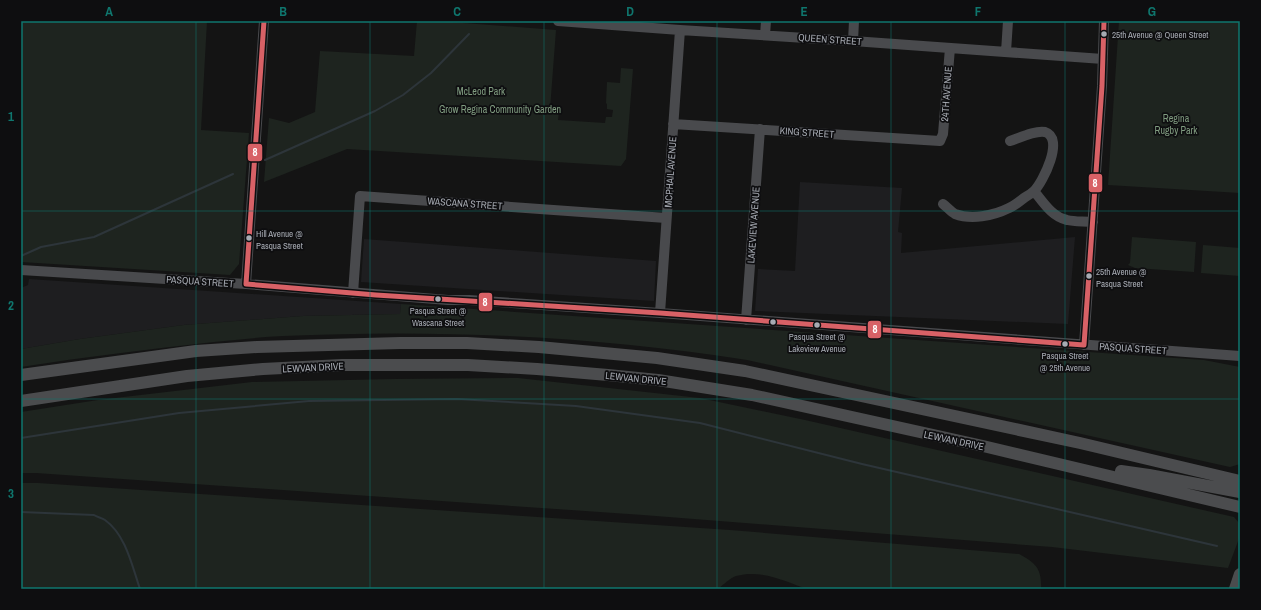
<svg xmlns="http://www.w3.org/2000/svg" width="1261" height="610" viewBox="0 0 1261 610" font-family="'Archivo Narrow',sans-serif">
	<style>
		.built { fill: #1e1e20 }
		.green { fill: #1e241f }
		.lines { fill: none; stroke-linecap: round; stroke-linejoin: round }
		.stream { stroke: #2d353a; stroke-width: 2 }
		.minor { stroke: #494a4d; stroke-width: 10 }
		.major { stroke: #4b4c4e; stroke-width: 12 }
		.bus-1-casing { stroke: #0e0e10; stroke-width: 8 }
		.bus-1 { stroke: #d86166; stroke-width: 5 }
		.grid { fill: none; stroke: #0f766e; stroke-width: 1; stroke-opacity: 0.55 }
		.bus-dot { fill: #a7abb3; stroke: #0e0e10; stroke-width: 1.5 }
		.labels { text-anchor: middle; stroke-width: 3.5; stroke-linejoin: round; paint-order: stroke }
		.bus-label { font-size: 9px; fill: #a7abb3; stroke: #0e0e10; text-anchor: start }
		.street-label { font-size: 10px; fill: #a7abb3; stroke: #0e0e10 }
		.park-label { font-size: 10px; fill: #809c80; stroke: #0e0e10 }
		.line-badge { stroke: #0e0e10; stroke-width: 1.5 }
		.badge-label { font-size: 11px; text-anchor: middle; font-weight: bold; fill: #fff }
		.neatline { fill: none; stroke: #0f766e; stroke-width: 1.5 }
		.grid-label { font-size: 13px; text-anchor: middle; font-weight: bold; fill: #0f766e }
	</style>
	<rect width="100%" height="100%" fill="#141414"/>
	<!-- built -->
	<path class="built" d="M 800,182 L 902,188 L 898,232 L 902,233 L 901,253 L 1075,237 L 1068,324 L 755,311 L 758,269 L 795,271 Z
		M 364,239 L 656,261 L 654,301 L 361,282 Z
		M 29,279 L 401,304 L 400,314 L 303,316 L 184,325 L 80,339 L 21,349 L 21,288 L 28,285 Z"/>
	<!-- green -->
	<path class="green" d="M 21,21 L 207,21 L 201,130 L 249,133 L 239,264 L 230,275 L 21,262 Z
		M 417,21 L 437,21 L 556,30 L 550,109 L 559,110 L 558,120 L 605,123 L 606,117 L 612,117 L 613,110 L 607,109 L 607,104 L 606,103 L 607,82 L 620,83 L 621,68 L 633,69 L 626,159 L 621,166 L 347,149 L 264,182 L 269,118 L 289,123 L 315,112 L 320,51 L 414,56 Z
		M 1119,21 L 1240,21 L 1240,193 L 1108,185 Z
		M 1132,237 L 1196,242 L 1194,272 L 1135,268 L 1128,265 L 1130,263 Z
		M 1203,245 L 1240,248 L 1240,276 L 1201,273 Z
		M 401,304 L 1204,360 L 1240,367 L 1240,464 L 1230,467 L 747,360 C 594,336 438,329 283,336 C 260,337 237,340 214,342 C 149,349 85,357 21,367 L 21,349 L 80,339 L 184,325 L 303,316 L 400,314 Z
		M 518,378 L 700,398 L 805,420 L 1234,517 L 1240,524 L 1240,536 L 1228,568 L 1052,547 L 643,515 L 36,473 L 21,473 L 21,412 L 98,400 L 252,382 L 395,379 Z
		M 21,483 L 38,483 L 730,530 L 1019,554 C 1036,563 1042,569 1041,589 L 807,589 C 784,581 761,569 736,576 C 730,578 723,585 718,589 L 21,589 Z"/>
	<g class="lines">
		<!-- stream -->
		<path class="stream" d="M 265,160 L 375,111 L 403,95 L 431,73 L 469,34
			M 21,256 L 41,247 L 94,237 L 233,174
			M 21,438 L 179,413 L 309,401 L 457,399 L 576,406 L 700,423 L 862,464 L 1217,546
			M 21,512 L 94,515 C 97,517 102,518 105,520 C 126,535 132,566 140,589"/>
		<!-- minor -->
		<path class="minor" d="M 558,21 L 680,30 L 853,41 L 1103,59
			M 765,35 L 766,21
			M 853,41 L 854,21
			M 1006,52 L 1008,21
			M 673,124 L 940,141 L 943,134 L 950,48
			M 1034,191 C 1043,202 1052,217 1067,220 C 1075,222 1084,221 1093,222
			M 943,204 C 947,207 951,212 955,214 C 971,220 993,216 1009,208 C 1014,206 1019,202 1024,198 C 1027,196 1031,194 1034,191 C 1043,182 1065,138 1045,132 C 1036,130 1019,138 1010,141
			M 21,270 L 246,284 L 448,300 L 469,300 L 660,313 L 1240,356
			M 246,284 L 264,21
			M 353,293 L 360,196 L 666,218
			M 660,313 L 680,30
			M 746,320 L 760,129
			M 1084,345 L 1102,86 L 1104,21"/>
		<!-- major -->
		<path class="major" d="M 21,375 L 196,351 L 257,347 L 400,343 L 467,343 L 539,347 L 657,358 L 745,371 L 1080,443 L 1240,481
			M 21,401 L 187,376 L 263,369 L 342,365 L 468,365 L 537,369 L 608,375 L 658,380 L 752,395 L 983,446 L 1240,507
			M 1121,471 L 1149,475 L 1240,492
			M 1235,589 L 1240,574"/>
		<defs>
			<path id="bus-1" d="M 246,284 L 376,295 L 660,313 L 1084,345
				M 246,284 L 264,21
				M 1084,345 L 1102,86 L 1104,21"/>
		</defs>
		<!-- bus-1 casing -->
		<use href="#bus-1" class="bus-1-casing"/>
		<!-- bus-1 -->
		<use href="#bus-1" class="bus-1"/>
	</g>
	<!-- grid -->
	<path class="grid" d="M 196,21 L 196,589M 370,21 L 370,589M 544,21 L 544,589M 717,21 L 717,589M 891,21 L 891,589M 1065,21 L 1065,589M 21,211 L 1240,211M 21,399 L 1240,399"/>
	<!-- markers -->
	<g class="bus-dot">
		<circle cx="1104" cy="34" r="3.5"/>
		<circle cx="249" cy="238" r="3.5"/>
		<circle cx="1089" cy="276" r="3.5"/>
		<circle cx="438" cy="299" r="3.5"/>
		<circle cx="773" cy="322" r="3.5"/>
		<circle cx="817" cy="325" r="3.5"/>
		<circle cx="1065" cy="344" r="3.5"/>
	</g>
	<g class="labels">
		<!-- bus labels -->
		<g class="bus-label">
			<text x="1112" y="38">25th Avenue @ Queen Street</text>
			<text x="256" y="237">Hill Avenue @<tspan x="256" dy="12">Pasqua Street</tspan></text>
			<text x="1096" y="275">25th Avenue @<tspan x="1096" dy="12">Pasqua Street</tspan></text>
			<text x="438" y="314" text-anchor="middle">Pasqua Street @<tspan x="438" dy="12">Wascana Street</tspan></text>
			<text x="817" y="340" text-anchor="middle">Pasqua Street @<tspan x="817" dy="12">Lakeview Avenue</tspan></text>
			<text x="1065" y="359" text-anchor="middle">Pasqua Street<tspan x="1065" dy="12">@ 25th Avenue</tspan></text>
		</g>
		<!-- street labels -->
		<g class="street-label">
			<text transform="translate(830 39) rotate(4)" y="4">QUEEN STREET</text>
			<text transform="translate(946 94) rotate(-86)" y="4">24TH AVENUE</text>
			<text transform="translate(807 132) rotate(4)" y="4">KING STREET</text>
			<text transform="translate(670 172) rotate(-86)" y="4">MCPHAIL AVENUE</text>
			<text transform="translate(465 203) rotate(4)" y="4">WASCANA STREET</text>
			<text transform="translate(753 225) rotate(-86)" y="4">LAKEVIEW AVENUE</text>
			<text transform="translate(200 281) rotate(4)" y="4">PASQUA STREET</text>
			<text transform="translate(1133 348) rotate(4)" y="4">PASQUA STREET</text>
			<text transform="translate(313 367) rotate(-3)" y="4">LEWVAN DRIVE</text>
			<text transform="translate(636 378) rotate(6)" y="4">LEWVAN DRIVE</text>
			<text transform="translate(954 440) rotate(12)" y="4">LEWVAN DRIVE</text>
		</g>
		<!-- park labels -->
		<g class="park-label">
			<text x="481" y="95">McLeod Park</text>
			<text x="500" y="113">Grow Regina Community Garden</text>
			<text x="1176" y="122">Regina<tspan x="1176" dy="12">Rugby Park</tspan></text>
		</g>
	</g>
	<g class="line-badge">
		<rect x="247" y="143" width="16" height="19" rx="4" fill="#d86166"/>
		<rect x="1088" y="173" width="15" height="20" rx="4" fill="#d86166"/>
		<rect x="478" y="292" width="15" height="20" rx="4" fill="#d86166"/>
		<rect x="867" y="320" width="15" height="19" rx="4" fill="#d86166"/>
	</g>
	<g class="badge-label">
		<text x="255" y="156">8</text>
		<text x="1095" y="187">8</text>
		<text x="485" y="306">8</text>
		<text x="875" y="333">8</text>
	</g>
	<!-- border -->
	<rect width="1261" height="610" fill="none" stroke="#0e0e10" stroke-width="44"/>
	<rect x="22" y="22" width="1217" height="566" class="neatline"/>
	<g class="grid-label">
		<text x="109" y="16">A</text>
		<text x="283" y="16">B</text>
		<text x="457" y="16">C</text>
		<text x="630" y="16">D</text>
		<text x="804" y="16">E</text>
		<text x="978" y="16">F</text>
		<text x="1152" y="16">G</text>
		<text x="11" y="121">1</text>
		<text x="11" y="310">2</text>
		<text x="11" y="498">3</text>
	</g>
</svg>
